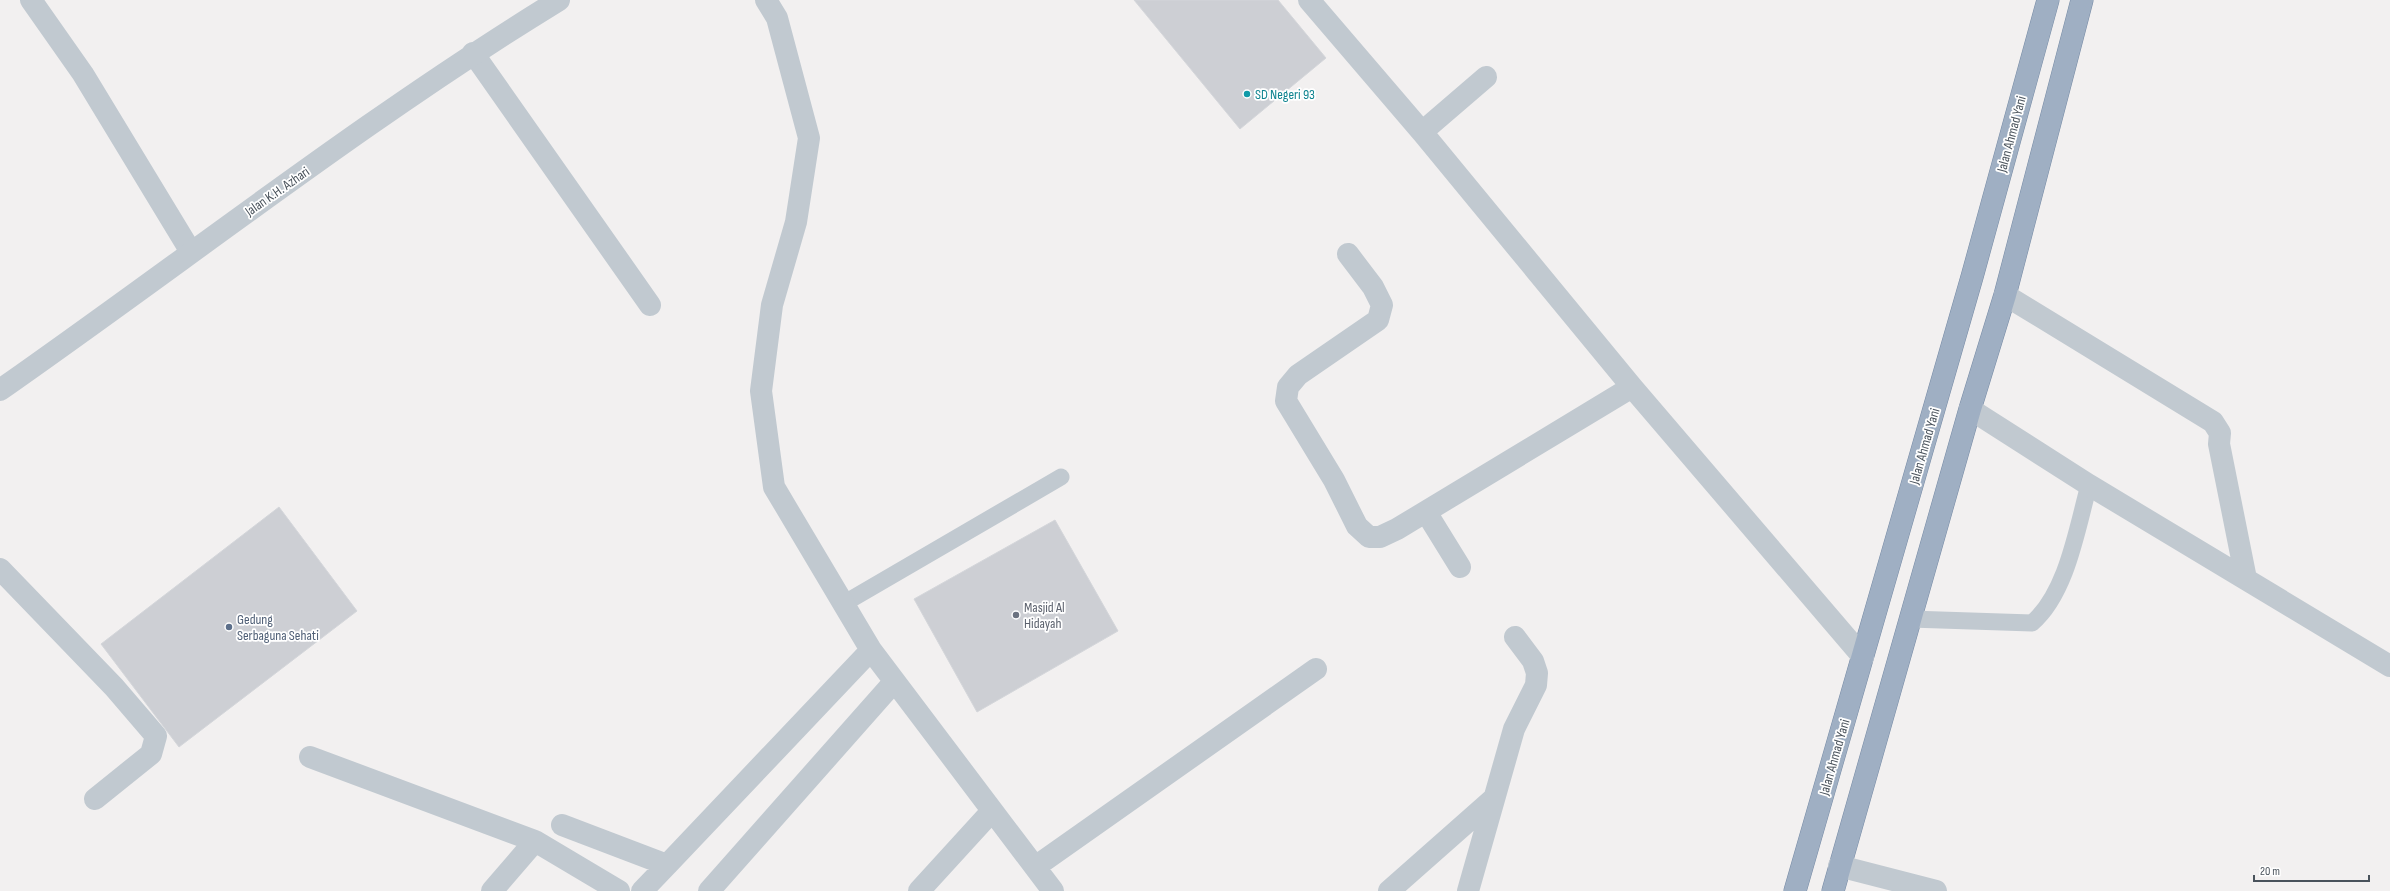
<svg xmlns="http://www.w3.org/2000/svg" width="2390" height="891" viewBox="0 0 2390 891" font-family="'Sofia Sans Condensed',sans-serif">
	<style>
		.building { fill: #cdcfd4; stroke: #d4d6da }
		.lines { fill: none; stroke-linecap: round; stroke-linejoin: round }
		.trunk-casing { stroke: #778ba5; stroke-width: 23 }
		.service { stroke: #c1c9d0; stroke-width: 17 }
		.minor { stroke: #c1c9d0; stroke-width: 22 }
		.tertiary { stroke: #c1c9d0; stroke-width: 22 }
		.trunk { stroke: #9fafc3; stroke-width: 22 }
		.culture-dot { fill: #0f9aa8; stroke: #fff; stroke-width: 1.5 }
		.worship-dot { fill: #6b7280; stroke: #fff; stroke-width: 1.5 }
		.service-dot { fill: #5c6f8a; stroke: #fff; stroke-width: 1.5 }
		.labels { text-anchor: middle; stroke-width: 3.5; stroke-linejoin: round; paint-order: stroke }
		.culture-label { font-size: 14px; fill: #0d838f; stroke: #fff; text-anchor: start }
		.street-label { font-size: 14px; fill: #49525b; stroke: #fff }
		.worship-label { font-size: 14px; fill: #5b616d; stroke: #fff; text-anchor: start }
		.service-label { font-size: 14px; fill: #4e5e75; stroke: #fff; text-anchor: start }
	</style>
	<rect width="100%" height="100%" fill="#f2f0f0"/>
	<!-- building -->
	<path class="building" d="M 1134,0 L 1278,0 L 1326,58 L 1240,129 Z
		M 279,507 L 357,611 L 179,747 L 101,644 Z
		M 1055,520 L 1118,631 L 977,712 L 914,599 Z"/>
	<g class="lines">
		<defs>
			<path id="trunk" d="M 1795,891 L 1972,277 L 2048,0
				M 1833,891 L 1970,409 L 2005,295 L 2082,0"/>
		</defs>
		<!-- trunk casing -->
		<use href="#trunk" class="trunk-casing"/>
		<!-- service -->
		<path class="service" d="M 843,604 L 1061,477
			M 1910,619 L 2032,623 C 2067,593 2077,528 2089,485"/>
		<!-- minor -->
		<path class="minor" d="M 31,0 L 83,74 L 191,252
			M 766,0 L 777,18 L 809,138 L 796,222 L 772,305 L 761,391 L 774,487 L 871,650 L 1053,891
			M 1309,0 L 1422,132
			M 473,53 L 650,305
			M 1486,77 L 1422,132 L 1632,387 L 1863,657
			M 1348,254 L 1373,287 L 1382,305 L 1378,320 L 1298,375 L 1288,387 L 1286,401 L 1334,480 L 1357,526 L 1369,537 L 1380,537 L 1397,529 L 1632,387
			M 2005,295 L 2213,422 L 2220,433 L 2219,444 L 2246,579
			M 1970,409 L 2089,485 L 2390,666
			M 1426,512 L 1460,567
			M 0,569 L 114,687 L 156,736 L 151,754 L 95,799
			M 310,757 L 535,841 L 619,891
			M 562,825 L 667,865 L 871,650
			M 1839,866 L 1936,891
			M 1035,867 L 1316,669
			M 492,891 L 535,841
			M 642,891 L 667,865
			M 709,891 L 894,682
			M 919,891 L 992,811
			M 1389,891 L 1492,800
			M 1468,891 L 1514,729 L 1536,685 L 1537,673 L 1533,661 L 1515,637"/>
		<!-- tertiary -->
		<path class="tertiary" d="M 0,390 C 186,260 365,119 559,0"/>
		<!-- trunk -->
		<use href="#trunk" class="trunk"/>
	</g>
	<!-- markers -->
	<circle class="culture-dot" cx="1247" cy="94" r="4"/>
	<circle class="worship-dot" cx="1016" cy="615" r="4"/>
	<circle class="service-dot" cx="229" cy="627" r="4"/>
	<g class="labels">
		<!-- culture labels -->
		<g class="culture-label">
			<text x="1255" y="99">SD Negeri 93</text>
		</g>
		<!-- street labels -->
		<g class="street-label">
			<text transform="translate(2011 134) rotate(-75)" y="5">Jalan Ahmad Yani</text>
			<text transform="translate(277 191) rotate(-35)" y="5">Jalan K.H. Azhari</text>
			<text transform="translate(1924 446) rotate(-74)" y="5">Jalan Ahmad Yani</text>
			<text transform="translate(1834 757) rotate(-74)" y="5">Jalan Ahmad Yani</text>
		</g>
		<!-- worship labels -->
		<g class="worship-label">
			<text x="1024" y="612">Masjid Al<tspan x="1024" dy="16">Hidayah</tspan></text>
		</g>
		<!-- service labels -->
		<g class="service-label">
			<text x="237" y="624">Gedung<tspan x="237" dy="16">Serbaguna Sehati</tspan></text>
		</g>
	</g>
	<!-- scale -->
	<path d="M2254 875v6h115v-6" fill="none" stroke="#49525b" stroke-width="2"/>
	<text x="2260" y="875" font-size="12" fill="#49525b" stroke="#ffffff" stroke-width="3" paint-order="stroke">20 m</text>
</svg>
